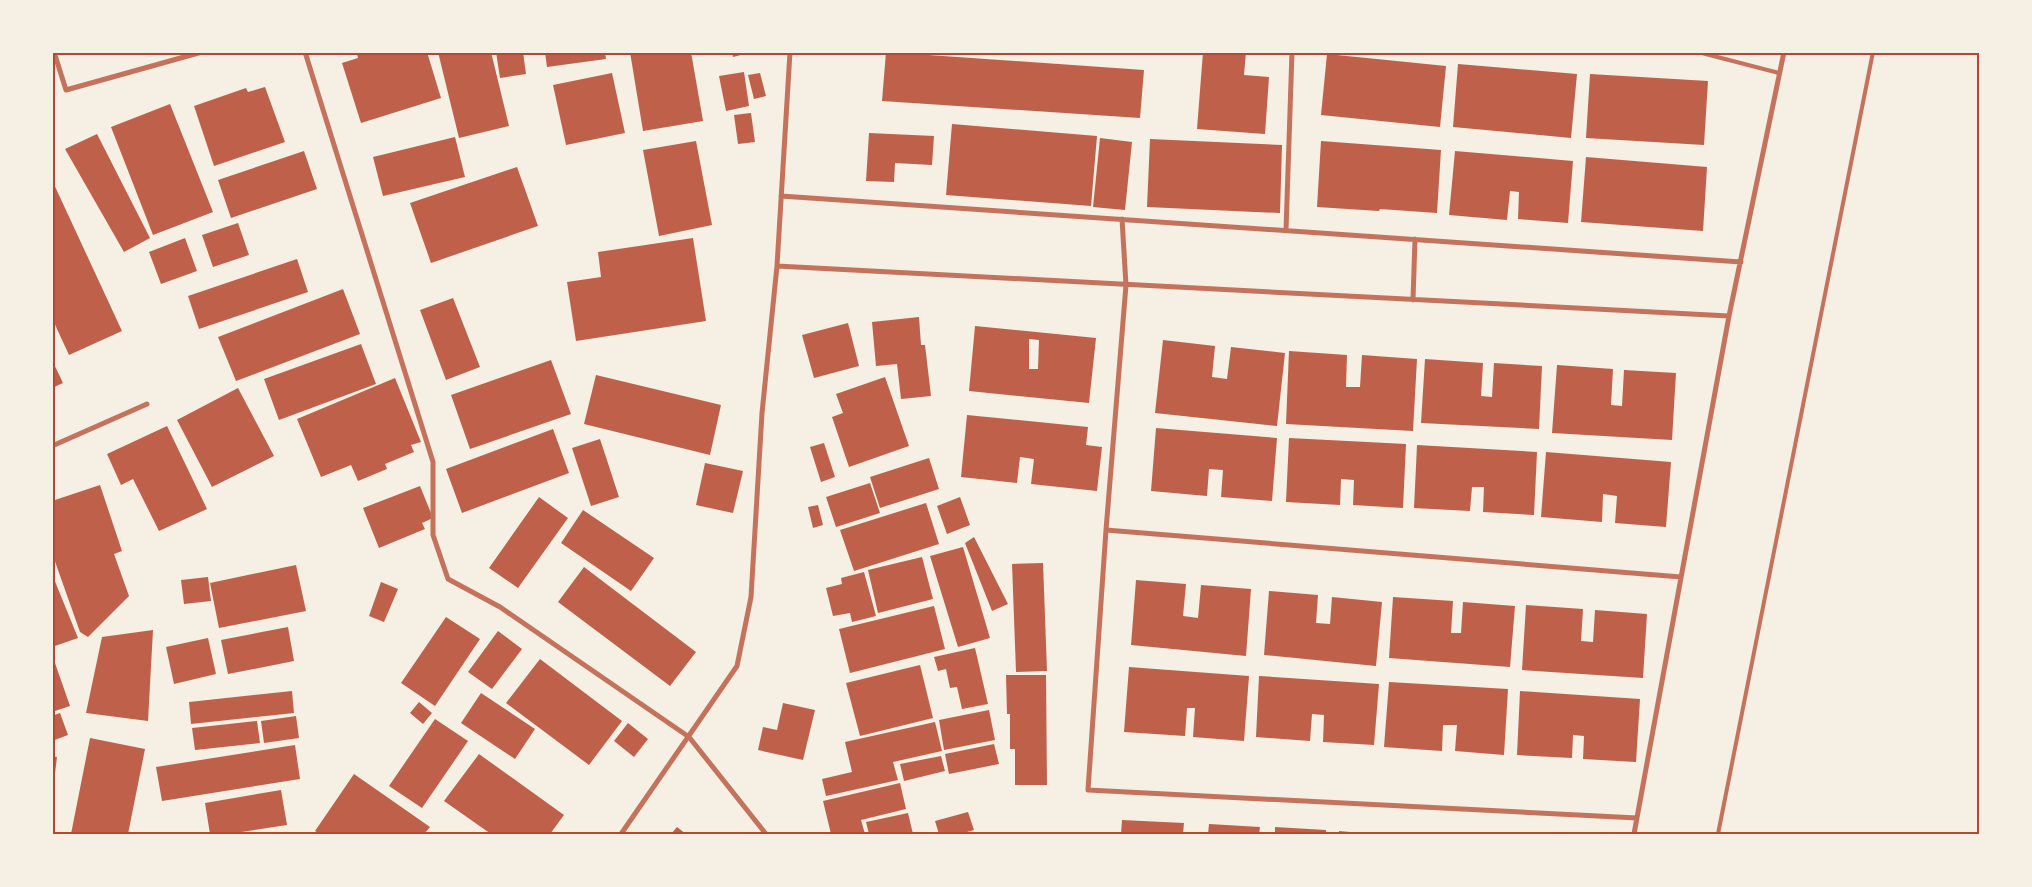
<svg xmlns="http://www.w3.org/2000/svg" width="2032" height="887" viewBox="0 0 2032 887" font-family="Figtree,sans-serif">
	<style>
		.building { fill: #bf614a; fill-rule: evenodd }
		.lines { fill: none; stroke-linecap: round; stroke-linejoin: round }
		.service { stroke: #c5725c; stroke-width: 4 }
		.minor { stroke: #c5725c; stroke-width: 5 }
		.neatline { fill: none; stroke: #b5482f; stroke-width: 2 }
	</style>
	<rect width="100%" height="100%" fill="#f6efe4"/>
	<!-- building -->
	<path class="building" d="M 363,52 L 374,52 L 375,55 L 385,52 L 427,52 L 441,98 L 361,123 L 342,63 L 358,58 L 357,54 Z
		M 438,52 L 491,52 L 509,126 L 459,138 Z
		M 496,52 L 523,52 L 526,74 L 500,78 Z
		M 545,52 L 605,52 L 606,59 L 547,67 Z
		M 630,52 L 691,52 L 703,121 L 643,131 Z
		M 732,52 L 749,52 L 749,53 L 733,57 Z
		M 886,52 L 1144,70 L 1140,118 L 882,101 Z
		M 1203,52 L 1246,52 L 1244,75 L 1269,77 L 1265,134 L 1197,129 Z
		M 1327,54 L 1446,66 L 1440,127 L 1321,115 Z
		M 1458,64 L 1577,74 L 1571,138 L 1453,127 Z
		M 744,72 L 749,106 L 726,111 L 719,76 Z
		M 612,73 L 625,133 L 566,145 L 553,85 Z
		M 760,73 L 766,96 L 754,99 L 748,75 Z
		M 1590,74 L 1708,81 L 1704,145 L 1586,138 Z
		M 265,87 L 285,142 L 214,166 L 194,106 L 246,88 L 248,92 Z
		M 170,104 L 213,212 L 153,235 L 111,127 Z
		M 751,113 L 755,142 L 738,144 L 734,115 Z
		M 952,124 L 1097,136 L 1091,206 L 946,195 Z
		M 869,133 L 934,136 L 932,165 L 895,163 L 894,182 L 866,181 Z
		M 97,134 L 150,238 L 124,252 L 65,149 Z
		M 455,137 L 465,177 L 383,196 L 373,157 Z
		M 1100,138 L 1132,142 L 1125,210 L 1093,207 Z
		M 1150,139 L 1282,145 L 1280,213 L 1147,207 Z
		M 696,141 L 712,225 L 659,236 L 643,150 Z
		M 1321,141 L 1441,150 L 1437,213 L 1380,209 L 1379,211 L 1317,207 Z
		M 304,151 L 317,189 L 231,218 L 218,180 Z
		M 1455,151 L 1573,161 L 1568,223 L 1518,219 L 1519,192 L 1510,191 L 1507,220 L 1449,215 Z
		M 1586,157 L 1707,167 L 1703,231 L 1581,222 Z
		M 517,167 L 538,226 L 431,263 L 410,203 Z
		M 52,180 L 122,331 L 69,355 L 52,318 Z
		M 238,223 L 249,255 L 213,267 L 202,235 Z
		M 185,238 L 197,271 L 161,284 L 149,252 Z
		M 693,238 L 706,321 L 576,341 L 567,282 L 601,277 L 598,252 Z
		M 297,259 L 308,292 L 199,329 L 188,296 Z
		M 343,289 L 360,334 L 236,381 L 218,337 Z
		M 453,298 L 480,367 L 446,380 L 420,310 Z
		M 919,317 L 921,345 L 925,345 L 931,396 L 901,399 L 897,364 L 876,366 L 872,322 Z
		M 848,323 L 859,366 L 814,378 L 802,335 Z
		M 975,326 L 1096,338 L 1089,403 L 969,391 ZM 1029,339 L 1039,340 L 1038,369 L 1029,369 Z
		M 1163,340 L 1215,346 L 1212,377 L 1227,379 L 1231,347 L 1285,353 L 1277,426 L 1155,413 Z
		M 361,344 L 376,384 L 279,420 L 264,379 Z
		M 1289,351 L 1347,355 L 1346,387 L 1360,387 L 1362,355 L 1417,359 L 1413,431 L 1286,424 Z
		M 1425,359 L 1483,363 L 1481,396 L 1492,397 L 1494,363 L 1542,366 L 1539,429 L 1421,423 Z
		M 52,360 L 63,383 L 52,388 Z
		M 551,360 L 571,414 L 470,449 L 451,395 Z
		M 1557,365 L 1613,369 L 1611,405 L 1622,406 L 1624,370 L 1676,373 L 1672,440 L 1552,433 Z
		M 596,375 L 721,405 L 710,455 L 584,424 Z
		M 885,377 L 909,446 L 849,467 L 832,417 L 843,413 L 836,394 Z
		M 395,378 L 421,442 L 411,445 L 414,452 L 385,464 L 387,469 L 358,481 L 351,465 L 321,477 L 297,419 Z
		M 238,388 L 274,456 L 212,487 L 177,420 Z
		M 967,415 L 1088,427 L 1086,445 L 1102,447 L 1097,491 L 1031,484 L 1034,459 L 1020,457 L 1017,483 L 961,477 Z
		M 167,426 L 207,509 L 159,531 L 133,479 L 121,485 L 107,454 Z
		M 1156,428 L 1277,438 L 1272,501 L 1221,497 L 1223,470 L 1209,469 L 1207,496 L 1151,491 Z
		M 553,429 L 569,473 L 462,513 L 446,469 Z
		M 1289,438 L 1406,444 L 1403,508 L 1353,505 L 1354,480 L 1341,479 L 1340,505 L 1286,502 Z
		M 600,439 L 619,497 L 591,506 L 572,448 Z
		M 824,443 L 835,477 L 821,482 L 810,447 Z
		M 1417,445 L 1537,452 L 1534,515 L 1483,512 L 1484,487 L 1472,487 L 1470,511 L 1414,508 Z
		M 1546,452 L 1671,462 L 1666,527 L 1615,523 L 1617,496 L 1603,494 L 1602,522 L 1541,517 Z
		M 929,458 L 939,489 L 880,508 L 870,477 Z
		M 705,463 L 743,471 L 733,513 L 696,505 Z
		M 870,483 L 880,513 L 836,527 L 826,497 Z
		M 100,485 L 122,551 L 114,554 L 129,596 L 88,637 L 80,632 L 52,553 L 52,501 Z
		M 420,486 L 433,518 L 422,523 L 425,529 L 379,548 L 363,508 Z
		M 539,497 L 568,518 L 518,588 L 489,568 Z
		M 960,497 L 970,525 L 947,534 L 937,506 Z
		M 926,503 L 939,544 L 854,571 L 840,530 Z
		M 818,505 L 823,525 L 813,528 L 808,507 Z
		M 583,510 L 654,558 L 631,591 L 561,543 Z
		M 974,537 L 1008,604 L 992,611 L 965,543 Z
		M 963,547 L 990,638 L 958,647 L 930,556 Z
		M 922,557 L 933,599 L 878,613 L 868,570 Z
		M 1043,563 L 1047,671 L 1016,672 L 1012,564 Z
		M 296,565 L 306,611 L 219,628 L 210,583 Z
		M 584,567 L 696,652 L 670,686 L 558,602 Z
		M 864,572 L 876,616 L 852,622 L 850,613 L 833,616 L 826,588 L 842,584 L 841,578 Z
		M 52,574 L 78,638 L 52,647 Z
		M 208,577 L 211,601 L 184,604 L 181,580 Z
		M 1136,580 L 1186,584 L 1183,616 L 1198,618 L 1201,585 L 1251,589 L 1246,656 L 1131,645 Z
		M 381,582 L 398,589 L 384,622 L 369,616 Z
		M 1269,591 L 1318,595 L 1316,623 L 1330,624 L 1332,597 L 1382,602 L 1376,666 L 1264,655 Z
		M 1393,597 L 1453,601 L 1451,633 L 1461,633 L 1463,602 L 1515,606 L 1510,667 L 1389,658 Z
		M 1526,605 L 1583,609 L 1581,641 L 1593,642 L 1595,610 L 1647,614 L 1643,678 L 1522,670 Z
		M 934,606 L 945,649 L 850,673 L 839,629 Z
		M 446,617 L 480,639 L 435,706 L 401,683 Z
		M 288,627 L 294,661 L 228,674 L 221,640 Z
		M 153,630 L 148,721 L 86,713 L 102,637 Z
		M 498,631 L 522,649 L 492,689 L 468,672 Z
		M 208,638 L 216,674 L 174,684 L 166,647 Z
		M 975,648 L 988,704 L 962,709 L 957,687 L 950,688 L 946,669 L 938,671 L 934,657 Z
		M 540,659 L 622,721 L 589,765 L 506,703 Z
		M 55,663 L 70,706 L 52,712 L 52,664 Z
		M 920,665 L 933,718 L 860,736 L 846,683 Z
		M 1129,667 L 1249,676 L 1244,741 L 1193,737 L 1195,708 L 1187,708 L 1185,736 L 1124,732 Z
		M 1006,675 L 1046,675 L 1047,785 L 1015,785 L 1015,749 L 1010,749 L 1010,714 L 1007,714 Z
		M 1259,676 L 1379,684 L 1374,745 L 1323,742 L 1324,715 L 1312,714 L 1310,741 L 1256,737 Z
		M 1389,682 L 1508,689 L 1504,755 L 1455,751 L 1457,725 L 1443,725 L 1442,751 L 1384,747 Z
		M 292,691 L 294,713 L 191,724 L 189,702 Z
		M 1520,691 L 1640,699 L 1636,762 L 1583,759 L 1584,736 L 1573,735 L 1572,758 L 1517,755 Z
		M 481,693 L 535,729 L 515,759 L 461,723 Z
		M 419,702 L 432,713 L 423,724 L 410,713 Z
		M 783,703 L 815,710 L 803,760 L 758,750 L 763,727 L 777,730 Z
		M 989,710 L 995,740 L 944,750 L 939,720 Z
		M 60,713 L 68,735 L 52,741 L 52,716 Z
		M 296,716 L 299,738 L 264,743 L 261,721 Z
		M 435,719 L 468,741 L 422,808 L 389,786 Z
		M 257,721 L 260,743 L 195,750 L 192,728 Z
		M 935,722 L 942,751 L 893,762 L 898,780 L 826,796 L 822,779 L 852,772 L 845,742 Z
		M 628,723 L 648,739 L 634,757 L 614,741 Z
		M 90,738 L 145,749 L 128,834 L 71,834 Z
		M 994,744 L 999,764 L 949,774 L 945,754 Z
		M 295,745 L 300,779 L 162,801 L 156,767 Z
		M 479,754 L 564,815 L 550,834 L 491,834 L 444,801 Z
		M 52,756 L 57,757 L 54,782 L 52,782 Z
		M 941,756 L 945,771 L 904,781 L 900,764 Z
		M 354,774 L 430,827 L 424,834 L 320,834 L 315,831 Z
		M 900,783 L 906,809 L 861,820 L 865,834 L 831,834 L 823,801 Z
		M 281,790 L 287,825 L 229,834 L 210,834 L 205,803 Z
		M 968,812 L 974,830 L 960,834 L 939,834 L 935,821 Z
		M 908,813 L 913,834 L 869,834 L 866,822 Z
		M 1122,820 L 1184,823 L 1183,834 L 1121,834 Z
		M 1209,824 L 1260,827 L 1259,834 L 1208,834 Z
		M 677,827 L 686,834 L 671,834 Z
		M 1275,827 L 1326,830 L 1326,834 L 1275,834 Z
		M 1339,831 L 1361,833 L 1361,834 L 1339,834 Z"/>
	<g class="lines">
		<!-- service -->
		<path class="service" d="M 1698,52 L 1779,73
			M 1718,834 L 1873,52"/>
		<!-- minor -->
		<path class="minor" d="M 54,52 L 66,90 L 202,52
			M 305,52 L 433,462 L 433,535 L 448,579 L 500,607 L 689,737 L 766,834
			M 781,196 L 1741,262
			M 1122,219 L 1126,285 L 1106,530 L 1088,790 L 1637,818
			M 1286,230 L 1292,52
			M 777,266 L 1729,316
			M 1413,300 L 1415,239
			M 52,446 L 147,404
			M 1106,530 L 1681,577
			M 621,834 L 737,666 L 751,597 L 762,413 L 777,266 L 790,52
			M 1634,834 L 1729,316 L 1784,52"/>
	</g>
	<!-- border -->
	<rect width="2032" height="887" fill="none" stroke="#f6efe4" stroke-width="108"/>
	<rect x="54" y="54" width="1924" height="779" class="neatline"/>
</svg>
